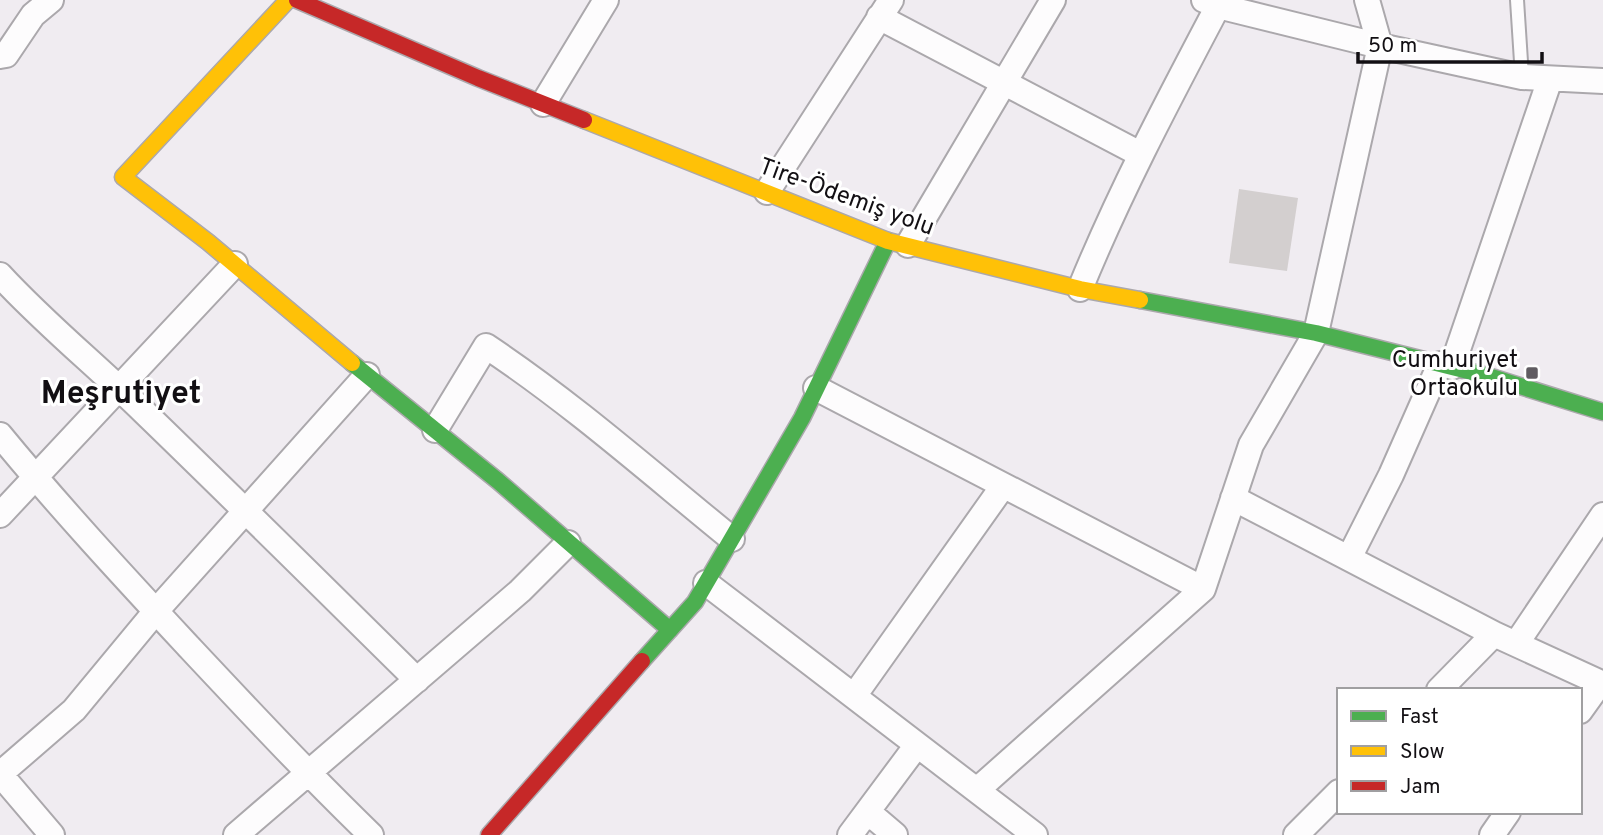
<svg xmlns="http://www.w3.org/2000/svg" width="1603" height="835" viewBox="0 0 1603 835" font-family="Overpass,sans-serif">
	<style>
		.building { fill: #d3cfcf }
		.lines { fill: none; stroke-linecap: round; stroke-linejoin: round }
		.lane-casing { stroke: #aba8ac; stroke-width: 16 }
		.street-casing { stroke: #aba8ac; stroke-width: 28 }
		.fast-casing { stroke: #aba8ac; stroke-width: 19 }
		.slow-casing { stroke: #aba8ac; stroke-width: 19 }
		.jam-casing { stroke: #aba8ac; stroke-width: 19 }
		.lane { stroke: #fdfcfd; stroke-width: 12 }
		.street { stroke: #fdfcfd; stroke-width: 24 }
		.fast { stroke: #4caf50; stroke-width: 16 }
		.slow { stroke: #ffc107; stroke-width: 16 }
		.jam { stroke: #c62828; stroke-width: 16 }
		.poi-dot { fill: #605c61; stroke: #fff; stroke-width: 2.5 }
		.labels { text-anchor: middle; stroke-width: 6; stroke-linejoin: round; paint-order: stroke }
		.street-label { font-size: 24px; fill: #120f13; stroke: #fff }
		.poi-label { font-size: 24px; fill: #120f13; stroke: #fff; text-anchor: end }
		.district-label { font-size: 32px; font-weight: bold; fill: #120f13; stroke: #fff }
	</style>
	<rect width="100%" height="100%" fill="#f0ecf1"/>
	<!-- building -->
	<path class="building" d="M 1239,189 L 1298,198 L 1287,271 L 1229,263 Z"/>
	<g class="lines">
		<defs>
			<path id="lane" d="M 1517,0 L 1522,77"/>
			<path id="street" d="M 1204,0 L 1218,6 L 1380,46 L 1522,77 L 1603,81
				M 879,17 L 1140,154
				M 0,56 L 6,55 L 33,15 L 51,0
				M 543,104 L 606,0
				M 767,192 L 891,0
				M 908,245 L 1053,0
				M 0,275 C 44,323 96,365 143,411 C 235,500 326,590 417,680
				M 1080,289 C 1120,191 1169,99 1218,6
				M 1452,367 L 1550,79
				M 816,388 L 1203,589
				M 435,430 L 486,346 C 572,403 652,474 732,539
				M 0,435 C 60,508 125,578 189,647 C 249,711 308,774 371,835
				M 1233,498 L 1494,634
				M 0,515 L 235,264
				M 1349,558 L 1391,475 L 1440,364
				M 706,583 L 1035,835
				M 1516,644 L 1603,515
				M 1439,690 L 1494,634 L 1603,684
				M 854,696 L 1003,486
				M 1580,711 L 1600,683
				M 0,774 L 74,710 L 156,611 L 367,375
				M 0,774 L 52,835
				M 977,790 L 1203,589 L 1251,445 L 1316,333 L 1380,46 L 1367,0
				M 868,812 L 895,835
				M 236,835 L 520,591 L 568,543
				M 850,835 L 917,745
				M 1296,835 L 1339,792
				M 1492,835 L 1508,812"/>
			<path id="fast" d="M 1140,300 L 1316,333 L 1488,376 L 1603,412
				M 352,363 L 498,481 L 670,630
				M 642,661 L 695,602 L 802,418 L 888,241"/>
			<path id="slow" d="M 288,0 L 123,177 L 208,242 L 352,363
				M 584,120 L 888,241 L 1080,289 L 1140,300"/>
			<path id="jam" d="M 297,0 L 478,78 L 584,120
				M 489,835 L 642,661"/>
		</defs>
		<!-- lane casing -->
		<use href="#lane" class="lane-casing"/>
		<!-- street casing -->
		<use href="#street" class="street-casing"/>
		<!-- fast casing -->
		<use href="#fast" class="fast-casing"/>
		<!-- slow casing -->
		<use href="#slow" class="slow-casing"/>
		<!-- jam casing -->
		<use href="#jam" class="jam-casing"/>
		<!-- lane -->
		<use href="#lane" class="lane"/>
		<!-- street -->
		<use href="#street" class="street"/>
		<!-- fast -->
		<use href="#fast" class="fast"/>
		<!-- slow -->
		<use href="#slow" class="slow"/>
		<!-- jam -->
		<use href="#jam" class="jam"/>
	</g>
	<!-- markers -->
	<rect class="poi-dot" x="1525" y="366" width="14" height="14" rx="3.5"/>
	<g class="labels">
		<!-- street labels -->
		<g class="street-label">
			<text transform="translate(847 196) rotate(20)" y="8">Tire-Ödemiş yolu</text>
		</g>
		<!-- poi labels -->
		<g class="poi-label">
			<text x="1518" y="367">Cumhuriyet<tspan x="1518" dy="28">Ortaokulu</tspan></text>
		</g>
		<!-- district labels -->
		<g class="district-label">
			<text x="121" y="403">Meşrutiyet</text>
		</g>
	</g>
	<!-- legend -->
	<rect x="1337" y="688" width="245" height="126" fill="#ffffff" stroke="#a09fa1" stroke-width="2"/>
	<rect x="1351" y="711" width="35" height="10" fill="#4caf50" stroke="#a09fa1" stroke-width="2"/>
	<text x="1400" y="723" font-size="21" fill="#120f13">Fast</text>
	<rect x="1351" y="746" width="35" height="10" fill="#ffc107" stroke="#a09fa1" stroke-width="2"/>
	<text x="1400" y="758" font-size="21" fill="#120f13">Slow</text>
	<rect x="1351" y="781" width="35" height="10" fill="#c62828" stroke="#a09fa1" stroke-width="2"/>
	<text x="1400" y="793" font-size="21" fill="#120f13">Jam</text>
	<!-- scale -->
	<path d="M1358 52v10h184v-10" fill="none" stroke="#120f13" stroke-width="3.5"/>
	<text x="1368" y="52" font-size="21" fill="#120f13" stroke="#ffffff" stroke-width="5" paint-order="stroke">50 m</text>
</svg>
